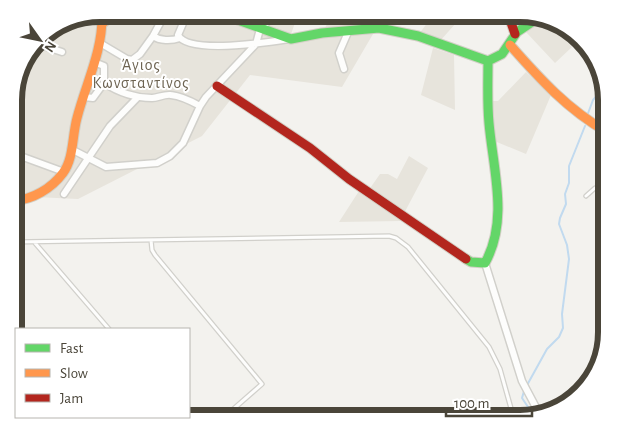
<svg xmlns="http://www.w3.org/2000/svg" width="621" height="433" viewBox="0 0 621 433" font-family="'Alegreya Sans',sans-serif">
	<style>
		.residential { fill: #e7e4dc }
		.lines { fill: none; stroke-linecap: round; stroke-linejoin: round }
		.stream { stroke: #c1daef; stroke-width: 2 }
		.lane-casing { stroke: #d1d0cb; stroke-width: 5.5 }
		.street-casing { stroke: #d1d0cb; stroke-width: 9 }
		.fast-casing { stroke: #d2cfc5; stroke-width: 11 }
		.slow-casing { stroke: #d2cfc5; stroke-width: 11 }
		.jam-casing { stroke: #d2cfc5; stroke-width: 11 }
		.lane { stroke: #fdfdfc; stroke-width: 3 }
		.street { stroke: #fdfdfc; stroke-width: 6 }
		.fast { stroke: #63d668; stroke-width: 9 }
		.slow { stroke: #ff974d; stroke-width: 9 }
		.jam { stroke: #b3261e; stroke-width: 9 }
		.labels { text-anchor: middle; stroke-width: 4; stroke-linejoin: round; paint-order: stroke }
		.quarter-label { font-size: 16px; letter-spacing: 1px; fill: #6d6351; stroke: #fff }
		.rim { fill: none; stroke: #4a4539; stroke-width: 6 }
	</style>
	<rect width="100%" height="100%" fill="#f3f2ee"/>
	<!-- residential -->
	<path class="residential" d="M 100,14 L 298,14 L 288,43 L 319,38 L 333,14 L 365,14 L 354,32 L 373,34 L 342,87 L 250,75 L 202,136 L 78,199 L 15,196 L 15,89 L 43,35 Z
		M 434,14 L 464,14 L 440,41 L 419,34 Z
		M 543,20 L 550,23 L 572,47 L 555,63 L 525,31 Z
		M 433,48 L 454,55 L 455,110 L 421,95 Z
		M 526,72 L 551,95 L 526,154 L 492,140 L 491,101 L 498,101 Z
		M 409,156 L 428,168 L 400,221 L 339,222 L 359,191 L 366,194 L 380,174 L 388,174 L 397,179 Z"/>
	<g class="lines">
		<!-- stream -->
		<path class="stream" d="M 587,116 L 593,100 L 605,87
			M 526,387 L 547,349 L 559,337 L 563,328 L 562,314 L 569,259 L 567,245 L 559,224 L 560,218 L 566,204 L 565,194 L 569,183 L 569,166 L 585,126
			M 524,391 L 522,398 L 534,416"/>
		<defs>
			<path id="lane" d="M 586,196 L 595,188 L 607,193
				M 14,240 C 19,230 20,213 14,203
				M 151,240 L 152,250 L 155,255 L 262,384 L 222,419
				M 14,242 L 389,236 L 396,238 L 408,247 L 489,347 L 500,369 L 514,419
				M 35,243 L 109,329
				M 14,334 L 16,342
				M 183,417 L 185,419
				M 152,419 L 155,417"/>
			<path id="street" d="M 165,14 L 153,36 C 160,41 171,41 180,38
				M 187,14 L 178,35 C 188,55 270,42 289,39
				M 264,30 L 268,14
				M 100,43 L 127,59 L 132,60 L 140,54 L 153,36
				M 38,44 L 62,52
				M 94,62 L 104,66 L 104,83 C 118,92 134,98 152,98 C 158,98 164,94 171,95 C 181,96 191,101 200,106
				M 344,69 L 339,53 L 349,30
				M 84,97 L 93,98 L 104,83
				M 71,149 L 106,167 L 157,163 L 170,156 L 183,143 L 200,106 L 206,97 L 256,44 L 260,29
				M 15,154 L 64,172
				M 64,194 L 110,126 L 138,97
				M 485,263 L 522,381 L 540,415"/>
			<path id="fast" d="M 221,14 L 291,39 L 322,33 L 379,28 L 418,36 L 488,61 L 502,54 L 517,32 L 538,18
				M 466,259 L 471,262 L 485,263 C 509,220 493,169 489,123 C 487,102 488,82 488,61"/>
			<path id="slow" d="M 103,23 L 115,14
				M 510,45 C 539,78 568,110 607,132
				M 14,201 C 33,199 51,189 63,173 C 74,158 72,136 77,118 C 86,83 103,51 102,14"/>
			<path id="jam" d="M 508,14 L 515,34
				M 217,86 L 310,148 L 349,179 L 466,259"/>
		</defs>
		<!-- lane casing -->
		<use href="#lane" class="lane-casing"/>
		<!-- street casing -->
		<use href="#street" class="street-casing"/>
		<!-- fast casing -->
		<use href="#fast" class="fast-casing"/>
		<!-- slow casing -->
		<use href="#slow" class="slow-casing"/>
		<!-- jam casing -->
		<use href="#jam" class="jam-casing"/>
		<!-- lane -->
		<use href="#lane" class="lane"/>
		<!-- street -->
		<use href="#street" class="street"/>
		<!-- fast -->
		<use href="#fast" class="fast"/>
		<!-- slow -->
		<use href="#slow" class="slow"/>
		<!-- jam -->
		<use href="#jam" class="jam"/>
	</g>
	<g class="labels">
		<!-- quarter labels -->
		<g class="quarter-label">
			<text x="141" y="70">Άγιος<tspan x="141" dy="18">Κωνσταντίνος</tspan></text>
		</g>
	</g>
	<!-- crop -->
	<path d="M0 0H621V433H0ZM100 22H520A78 78 0 0 1 598 100V332A78 78 0 0 1 520 410H100A78 78 0 0 1 22 332V100A78 78 0 0 1 100 22Z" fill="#fff" fill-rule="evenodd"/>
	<path class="rim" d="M100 22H520A78 78 0 0 1 598 100V332A78 78 0 0 1 520 410H100A78 78 0 0 1 22 332V100A78 78 0 0 1 100 22Z"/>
	<!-- legend -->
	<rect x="15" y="328" width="175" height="90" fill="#ffffff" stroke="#b7b5b0"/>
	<rect x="25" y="344" width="25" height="8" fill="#63d668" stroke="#b7b5b0"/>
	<text x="60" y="353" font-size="15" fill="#4a4539">Fast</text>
	<rect x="25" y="369" width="25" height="8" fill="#ff974d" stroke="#b7b5b0"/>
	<text x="60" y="378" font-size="15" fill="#4a4539">Slow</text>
	<rect x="25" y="394" width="25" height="8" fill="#b3261e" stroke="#b7b5b0"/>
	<text x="60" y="403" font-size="15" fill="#4a4539">Jam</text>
	<!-- north arrow -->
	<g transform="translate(40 40) rotate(123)" stroke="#ffffff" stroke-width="4" paint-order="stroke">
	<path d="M0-4L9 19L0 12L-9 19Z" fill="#4a4539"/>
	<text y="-8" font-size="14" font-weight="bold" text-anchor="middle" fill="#4a4539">N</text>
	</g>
	<!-- scale -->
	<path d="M446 408v8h86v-8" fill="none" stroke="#4a4539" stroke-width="2.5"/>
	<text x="454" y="408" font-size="15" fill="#4a4539" stroke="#ffffff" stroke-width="4" paint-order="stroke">100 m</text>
</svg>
